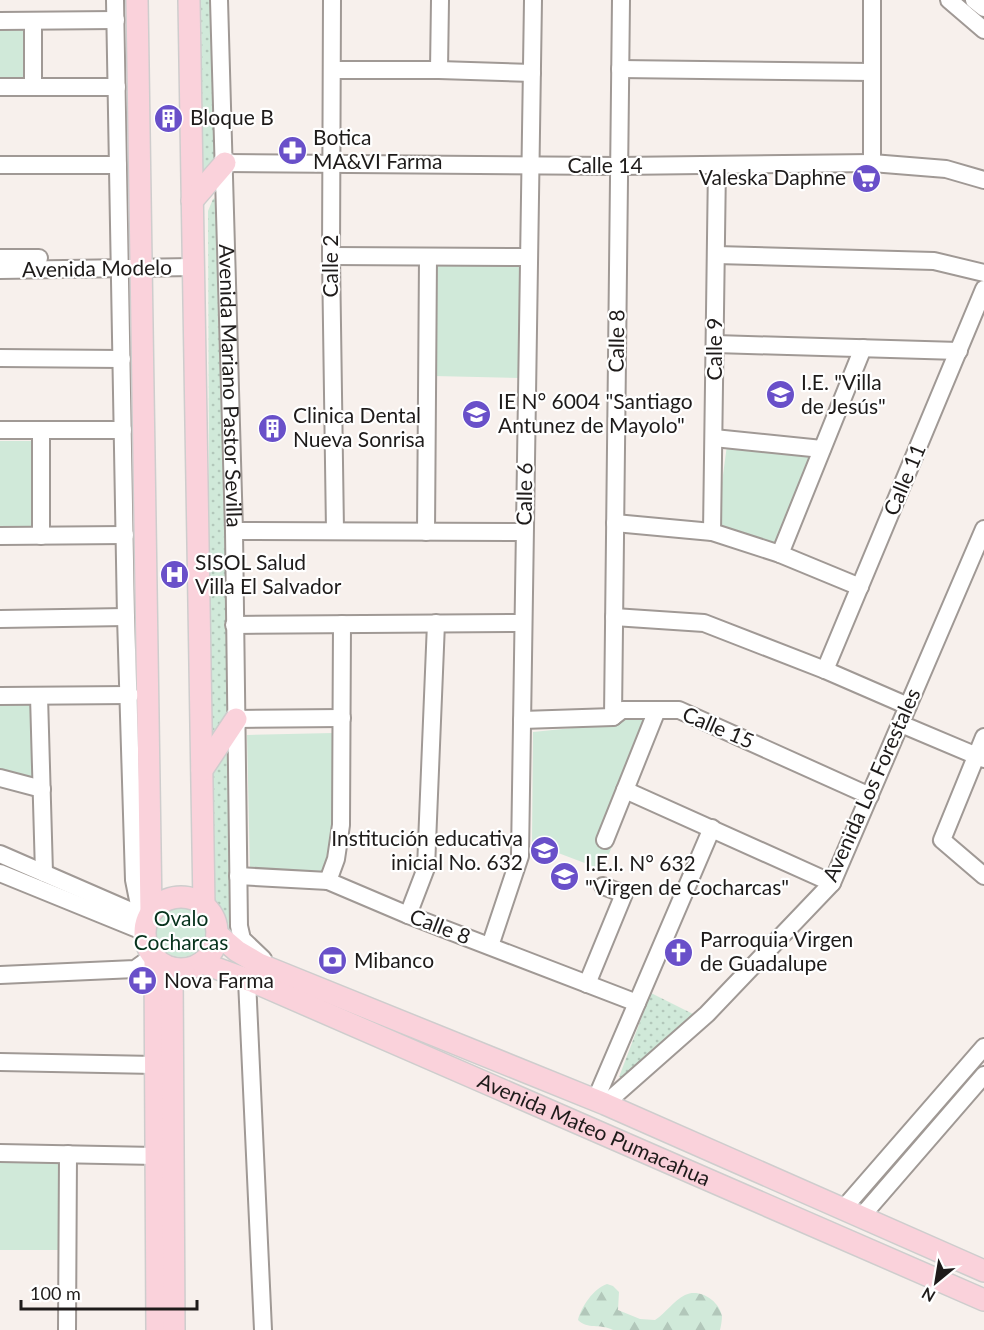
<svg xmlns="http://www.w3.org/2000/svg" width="984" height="1330" viewBox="0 0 984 1330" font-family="Lato,sans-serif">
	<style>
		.grass { fill: url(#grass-dots) }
		.forest { fill: url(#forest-firs) }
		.park { fill: #d0e9d9 }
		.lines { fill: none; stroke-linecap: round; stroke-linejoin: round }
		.minor-casing { stroke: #a09995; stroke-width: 20 }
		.major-casing { stroke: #cecdcd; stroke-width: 24 }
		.minor { stroke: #fff; stroke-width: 16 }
		.major { stroke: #fad2db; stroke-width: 21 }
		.labels { text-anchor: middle; stroke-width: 4.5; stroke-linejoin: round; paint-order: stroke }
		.poi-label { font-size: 21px; fill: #1e1b1a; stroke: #fff; text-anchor: start }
		.street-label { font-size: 21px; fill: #1e1b1a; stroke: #fff }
		.park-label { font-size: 21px; fill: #06321c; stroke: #fff }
	</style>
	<defs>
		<pattern id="grass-dots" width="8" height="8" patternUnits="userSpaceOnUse" patternTransform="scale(1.5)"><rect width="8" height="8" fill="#d0e9d9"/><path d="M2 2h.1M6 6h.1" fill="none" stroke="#b2c7ba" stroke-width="1.8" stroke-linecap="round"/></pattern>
		<pattern id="forest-firs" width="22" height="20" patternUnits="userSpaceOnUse" patternTransform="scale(1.5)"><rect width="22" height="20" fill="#d0e9d9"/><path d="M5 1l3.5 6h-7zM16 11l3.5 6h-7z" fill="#b2c7ba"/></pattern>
	</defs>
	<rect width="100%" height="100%" fill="#f7f0ec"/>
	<!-- grass -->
	<path class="grass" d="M 201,0 L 210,0 L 216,159 L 205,173 L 203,172 Z
		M 220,196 L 227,713 L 226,718 L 210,741 L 208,211 L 213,199 Z
		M 231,737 L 231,932 L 217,911 L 213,897 L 212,772 Z
		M 651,993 L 697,1016 L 626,1078 L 619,1077 Z"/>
	<!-- forest -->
	<path class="forest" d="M 607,1284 L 613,1286 L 619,1292 L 618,1310 L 640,1319 L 655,1320 C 666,1313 673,1301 685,1295 C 699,1288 719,1300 722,1316 C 722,1320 721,1326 720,1330 L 613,1330 C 599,1323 588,1330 578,1320 C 581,1307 594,1288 607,1284 Z"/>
	<!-- park -->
	<path class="park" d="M 0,28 L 28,28 L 30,82 L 0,82 Z
		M 435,262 L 521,264 L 521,378 L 434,376 Z
		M 0,441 L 32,441 L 32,532 L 0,531 Z
		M 727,445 L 810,455 L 777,544 L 772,547 L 716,528 Z
		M 0,701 L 36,701 L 37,782 L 0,770 Z
		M 625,714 L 646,716 L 598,841 L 612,846 L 603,870 L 532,843 L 533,732 L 612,724 Z
		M 333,733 L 335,827 L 324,875 L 250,870 L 247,735 Z
		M155 931a26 26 0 1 1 52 0a26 26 0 1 1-52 0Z
		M 0,1161 L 58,1161 L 58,1250 L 0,1250 Z"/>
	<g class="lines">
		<defs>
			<g id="minor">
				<path d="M 115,0 L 126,617 L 134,880 L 139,905 L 149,916"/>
				<path id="s1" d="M 219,0 L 234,531 L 239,926 L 242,939 L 263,959"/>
				<path d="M 332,0 L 331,256 L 335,531"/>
				<path d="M 949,0 L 984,30"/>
				<path d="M 974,0 L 984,8"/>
				<path d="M 0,21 L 116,20"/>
				<path d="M 620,69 L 872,72"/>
				<path d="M 332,70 L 439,70 L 532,73"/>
				<path d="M 439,70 L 440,0"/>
				<path d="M 0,87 L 117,87"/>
				<path d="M 33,87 L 33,21"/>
				<path d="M 225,163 L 619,166 L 872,163 L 946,169 L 984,180"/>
				<path d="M 872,163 L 872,0"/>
				<path d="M 0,165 L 118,165"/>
				<path d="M 716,255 L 934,261 L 984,273"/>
				<path d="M 331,256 L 529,257"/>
				<path d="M 0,258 L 39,258"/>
				<path d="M 0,270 L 193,267"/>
				<path d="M 715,344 L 959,351"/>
				<path d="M 0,358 L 122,359"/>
				<path d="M 0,430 L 123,430"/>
				<path d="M 714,438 L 822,449"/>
				<path d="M 615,523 L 712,532 L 780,554 L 860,587"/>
				<path d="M 234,531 L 524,532"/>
				<path d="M 426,532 L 428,257"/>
				<path d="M 712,532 L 717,165"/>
				<path d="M 0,536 L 125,535"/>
				<path d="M 41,536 L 41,430"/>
				<path d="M 780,554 L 863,348"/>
				<path d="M 614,617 L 704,623 L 825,670 L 908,706"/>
				<path d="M 0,619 L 126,617"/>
				<path d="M 234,625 L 523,623"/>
				<path d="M 825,670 L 984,289"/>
				<path d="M 0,696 L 130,695"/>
				<path d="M 39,696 L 44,873"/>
				<path d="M 613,717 L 621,0"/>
				<path d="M 236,719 L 342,718"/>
				<path d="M 522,720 L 613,717 L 622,710 L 679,710 L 870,796"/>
				<path d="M 901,724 L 984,759"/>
				<path d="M 984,737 L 942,840 L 984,876"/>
				<path d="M 0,778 L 42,789"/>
				<path d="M 625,790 L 832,883"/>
				<path d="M 605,840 L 657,710"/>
				<path d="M 0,854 L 147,918"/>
				<path d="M 0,873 L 145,932"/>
				<path d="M 238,876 L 328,881 L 408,915 L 637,1003"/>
				<path d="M 328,881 L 336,859 L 341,825 L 342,624"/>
				<path d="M 408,915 L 426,868 L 436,623"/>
				<path d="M 490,946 L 520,856 L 533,0"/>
				<path d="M 0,975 L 135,969 L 153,956"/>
				<path d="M 247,980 L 263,1330"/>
				<path d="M 587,984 L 624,894 L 603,886"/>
				<path d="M 0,1062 L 155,1065"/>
				<path d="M 595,1101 L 712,828"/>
				<path d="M 605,1104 L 707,1014 L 832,883 L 984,529"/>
				<path d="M 0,1153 L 156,1156"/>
				<path d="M 843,1209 L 984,1047"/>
				<path d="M 861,1217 L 984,1075"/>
				<path d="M 67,1330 L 68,1154"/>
			</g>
			<g id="major">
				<path d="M 137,0 L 151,912"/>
				<path d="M 189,0 L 204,906"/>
				<path d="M 192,201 L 225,163"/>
				<path d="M 202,770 L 236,719"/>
				<circle cx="181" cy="933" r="36"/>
				<path d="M 217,934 L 237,951 L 259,964 L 605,1104 L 984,1271"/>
				<path d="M 155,958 L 157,1330"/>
				<path id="s2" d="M 202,963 L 254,982 L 984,1300"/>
				<path d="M 172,968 L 174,1330"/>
			</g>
		</defs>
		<!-- minor casing -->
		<use href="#minor" class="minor-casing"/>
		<!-- major casing -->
		<use href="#major" class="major-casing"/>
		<!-- minor -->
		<use href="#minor" class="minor"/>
		<!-- major -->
		<use href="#major" class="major"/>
	</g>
	<!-- icons -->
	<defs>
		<symbol id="building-disc" viewBox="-11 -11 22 22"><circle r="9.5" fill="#6950c9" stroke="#fff"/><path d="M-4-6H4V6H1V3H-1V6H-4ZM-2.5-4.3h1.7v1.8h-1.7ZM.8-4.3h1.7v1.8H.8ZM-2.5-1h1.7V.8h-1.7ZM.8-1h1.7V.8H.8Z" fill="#fff"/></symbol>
		<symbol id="pharmacy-disc" viewBox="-11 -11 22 22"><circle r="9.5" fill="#6950c9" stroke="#fff"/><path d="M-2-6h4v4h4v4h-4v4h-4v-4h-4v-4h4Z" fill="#fff"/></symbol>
		<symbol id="supermarket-disc" viewBox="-11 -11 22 22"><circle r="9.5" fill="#6950c9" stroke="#fff"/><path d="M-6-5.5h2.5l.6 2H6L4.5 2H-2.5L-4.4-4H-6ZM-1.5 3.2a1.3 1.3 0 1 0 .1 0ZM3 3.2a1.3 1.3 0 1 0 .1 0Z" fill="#fff"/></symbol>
		<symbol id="school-disc" viewBox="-11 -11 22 22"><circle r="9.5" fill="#6950c9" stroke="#fff"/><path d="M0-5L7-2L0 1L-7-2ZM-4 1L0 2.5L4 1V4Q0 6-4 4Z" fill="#fff"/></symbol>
		<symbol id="hospital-disc" viewBox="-11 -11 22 22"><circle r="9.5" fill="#6950c9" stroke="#fff"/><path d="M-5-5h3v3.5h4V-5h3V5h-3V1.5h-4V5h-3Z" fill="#fff"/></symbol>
		<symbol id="church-disc" viewBox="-11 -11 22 22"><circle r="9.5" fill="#6950c9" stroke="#fff"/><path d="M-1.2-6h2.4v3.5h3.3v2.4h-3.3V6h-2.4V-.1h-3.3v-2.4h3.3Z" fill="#fff"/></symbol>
		<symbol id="bank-disc" viewBox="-11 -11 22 22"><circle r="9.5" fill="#6950c9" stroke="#fff"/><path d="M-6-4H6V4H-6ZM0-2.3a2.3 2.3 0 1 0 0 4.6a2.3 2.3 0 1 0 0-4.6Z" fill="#fff"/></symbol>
	</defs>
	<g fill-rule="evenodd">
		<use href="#building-disc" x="152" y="102" width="33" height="33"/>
		<use href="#pharmacy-disc" x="276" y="134" width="33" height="33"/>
		<use href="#supermarket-disc" x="850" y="162" width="33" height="33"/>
		<use href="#school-disc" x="764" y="378" width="33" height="33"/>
		<use href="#school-disc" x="460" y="398" width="33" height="33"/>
		<use href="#building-disc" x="256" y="412" width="33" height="33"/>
		<use href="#hospital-disc" x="158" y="558" width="33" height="33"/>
		<use href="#school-disc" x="528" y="834" width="33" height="33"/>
		<use href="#school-disc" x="548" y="860" width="33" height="33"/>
		<use href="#church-disc" x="662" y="936" width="33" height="33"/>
		<use href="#bank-disc" x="316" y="944" width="33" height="33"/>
		<use href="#pharmacy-disc" x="126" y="964" width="33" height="33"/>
	</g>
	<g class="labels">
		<!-- poi labels -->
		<g class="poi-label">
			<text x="190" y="125">Bloque B</text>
			<text x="313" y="145">Botica<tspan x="313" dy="24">MA&amp;VI Farma</tspan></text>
			<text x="846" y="185" text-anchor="end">Valeska Daphne</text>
			<text x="801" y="390">I.E. "Villa<tspan x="801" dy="24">de Jesús"</tspan></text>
			<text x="498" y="409">IE N° 6004 "Santiago<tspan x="498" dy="24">Antunez de Mayolo"</tspan></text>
			<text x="293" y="423">Clinica Dental<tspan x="293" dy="24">Nueva Sonrisa</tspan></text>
			<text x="195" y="570">SISOL Salud<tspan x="195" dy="24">Villa El Salvador</tspan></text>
			<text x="523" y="846" text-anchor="end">Institución educativa<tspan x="523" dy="24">inicial No. 632</tspan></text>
			<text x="585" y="871">I.E.I. N° 632<tspan x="585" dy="24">"Virgen de Cocharcas"</tspan></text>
			<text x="700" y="947">Parroquia Virgen<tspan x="700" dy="24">de Guadalupe</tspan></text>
			<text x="354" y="968">Mibanco</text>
			<text x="164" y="988">Nova Farma</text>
		</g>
		<!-- street labels -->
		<g class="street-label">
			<text x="605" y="173">Calle 14</text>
			<text transform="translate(331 266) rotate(-90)" y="7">Calle 2</text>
			<text transform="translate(97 269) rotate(-1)" y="7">Avenida Modelo</text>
			<text transform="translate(617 341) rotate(-89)" y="7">Calle 8</text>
			<text transform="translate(715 349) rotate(-90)" y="7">Calle 9</text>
			<text dy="7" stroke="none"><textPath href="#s1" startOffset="386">Avenida Mariano Pastor Sevilla</textPath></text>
			<text transform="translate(905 480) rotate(-67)" y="7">Calle 11</text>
			<text transform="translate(525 494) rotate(-89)" y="7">Calle 6</text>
			<text transform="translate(718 728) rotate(23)" y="7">Calle 15</text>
			<text transform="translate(872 785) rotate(-66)" y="7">Avenida Los Forestales</text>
			<text transform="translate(440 927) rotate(21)" y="7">Calle 8</text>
			<text dy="7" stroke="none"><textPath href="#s2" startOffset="426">Avenida Mateo Pumacahua</textPath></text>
		</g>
		<!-- park labels -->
		<g class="park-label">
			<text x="181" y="926">Ovalo<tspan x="181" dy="24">Cocharcas</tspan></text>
		</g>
	</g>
	<!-- north arrow -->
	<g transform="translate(936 1282) rotate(210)" stroke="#ffffff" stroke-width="4.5" paint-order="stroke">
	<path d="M0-4.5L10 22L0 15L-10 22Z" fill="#1e1b1a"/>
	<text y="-9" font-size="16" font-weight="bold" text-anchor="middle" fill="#1e1b1a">N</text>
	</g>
	<!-- scale -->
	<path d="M21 1300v9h176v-9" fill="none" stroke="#1e1b1a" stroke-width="3"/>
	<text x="30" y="1300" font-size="18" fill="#1e1b1a" stroke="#ffffff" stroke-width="4.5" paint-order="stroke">100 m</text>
</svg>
